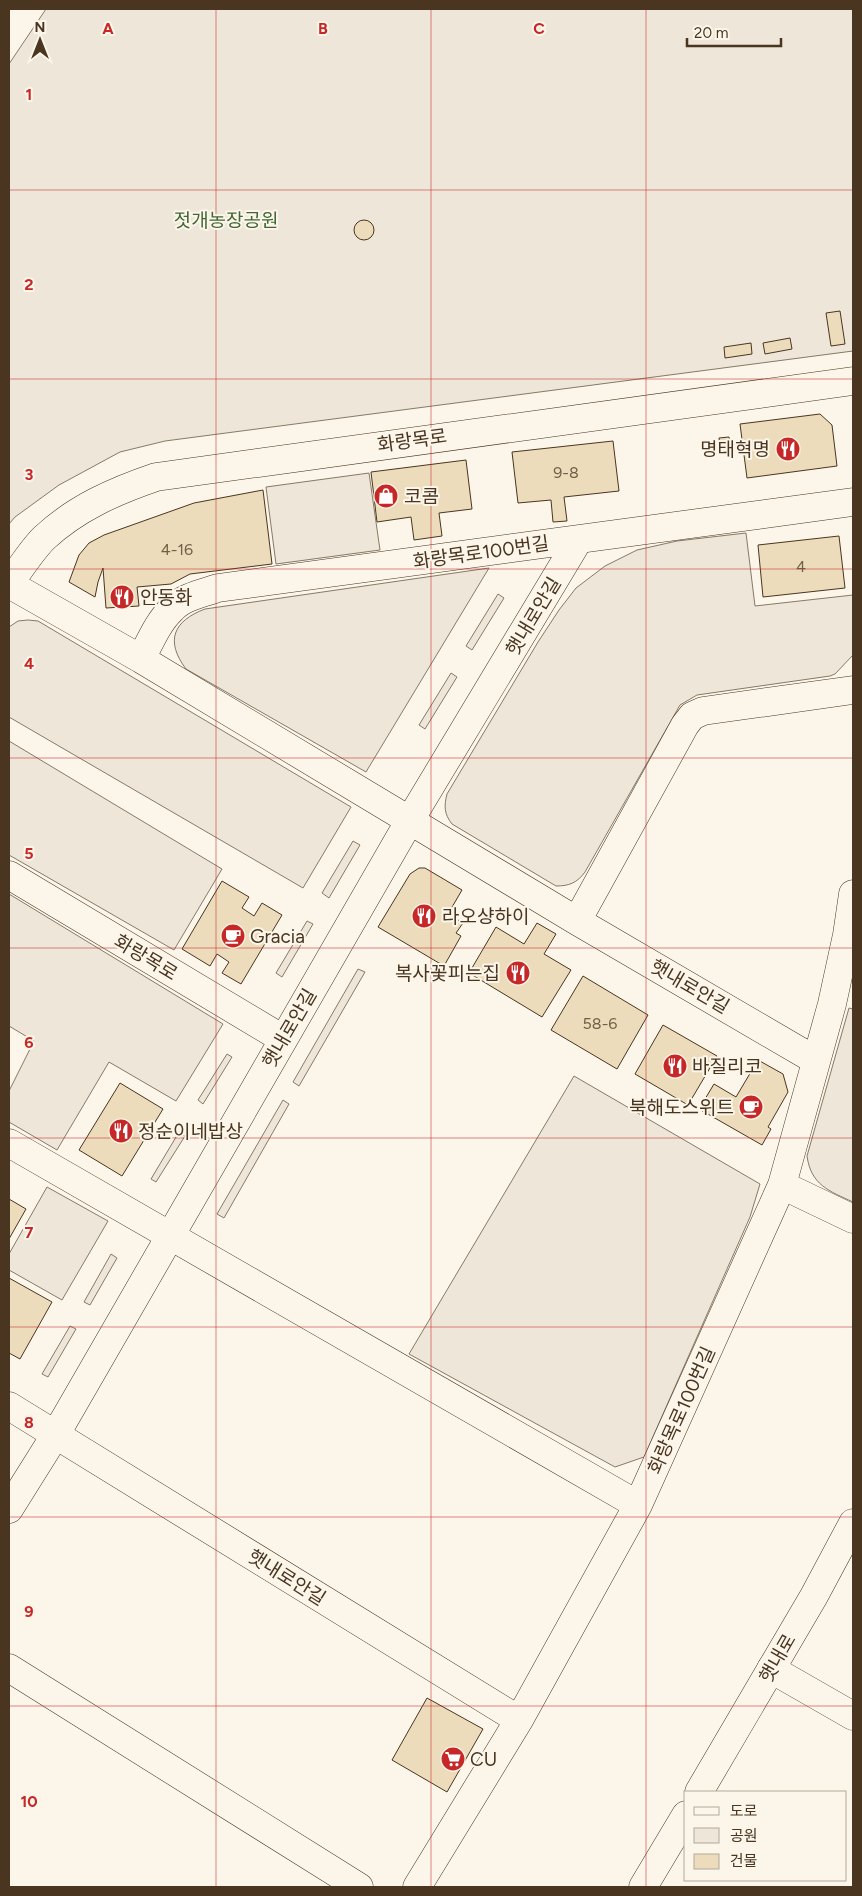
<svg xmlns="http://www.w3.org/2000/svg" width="862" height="1896" viewBox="0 0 862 1896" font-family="Figtree,'Noto Sans KR',sans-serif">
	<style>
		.green { fill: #ede6d9; stroke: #887966 }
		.building { fill: #ecdcbc; stroke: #4a3520 }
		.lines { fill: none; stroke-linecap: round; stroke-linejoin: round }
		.minor-casing { stroke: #4a3520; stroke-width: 29 }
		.major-casing { stroke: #4a3520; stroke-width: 29 }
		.minor { stroke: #fbf6e9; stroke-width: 28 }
		.major { stroke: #fbf6e9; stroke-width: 28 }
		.grid { fill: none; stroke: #c62828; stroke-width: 1; stroke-opacity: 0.55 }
		.labels { text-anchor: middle; stroke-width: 4; stroke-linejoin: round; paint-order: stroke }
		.number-label { font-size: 16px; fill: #725f47 }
		.park-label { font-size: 19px; fill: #436837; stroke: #fbf6e9 }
		.street-label { font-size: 19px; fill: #4a3520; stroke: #fbf6e9 }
		.poi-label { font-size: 19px; fill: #4a3520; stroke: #fbf6e9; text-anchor: start }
		.grid-label { font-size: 16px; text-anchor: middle; font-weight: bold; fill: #c62828; stroke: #fbf6e9; stroke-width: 4; stroke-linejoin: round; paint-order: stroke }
	</style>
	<rect width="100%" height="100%" fill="#fbf6e9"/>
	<!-- green -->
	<path class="green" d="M 46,9 L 853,9 L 853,351 L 165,441 L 120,452 L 59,485 L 15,517 L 9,524 L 9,64 Z
		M 369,473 L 380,550 L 276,564 L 266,487 Z
		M 746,533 L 755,606 L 853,595 L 853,655 L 835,674 L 830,676 L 697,695 L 680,705 L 585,872 C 577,883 569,886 556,886 L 452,824 C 444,814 444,806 447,794 L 538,642 L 559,610 L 576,588 L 605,566 L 637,550 L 677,541 Z
		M 489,568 L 366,772 L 186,669 C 165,641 173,621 205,609 Z
		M 498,594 L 504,598 L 472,650 L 466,646 Z
		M 28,620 L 38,621 L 351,807 L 303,888 L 9,717 L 9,627 L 18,621 Z
		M 451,673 L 457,677 L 425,729 L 419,725 Z
		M 9,741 L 222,869 L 174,950 L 9,855 Z
		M 353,841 L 360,845 L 329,898 L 322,893 Z
		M 9,894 L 223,1024 L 176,1101 L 109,1062 L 57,1150 L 9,1122 L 9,1091 L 34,1041 L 9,1026 Z
		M 307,921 L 313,924 L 282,977 L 276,973 Z
		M 358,969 L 365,972 L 299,1086 L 293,1082 Z
		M 849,1008 L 853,1009 L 853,1202 C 829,1191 811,1185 807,1156 Z
		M 227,1054 L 232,1057 L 203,1104 L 198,1100 Z
		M 574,1076 L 760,1184 L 750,1217 L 644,1457 L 615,1467 L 409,1354 Z
		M 283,1100 L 289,1104 L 224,1218 L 217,1214 Z
		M 179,1132 L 185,1136 L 156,1182 L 151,1179 Z
		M 47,1187 L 108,1221 L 62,1300 L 9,1270 L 9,1254 Z
		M 111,1254 L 117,1258 L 90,1305 L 84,1302 Z
		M 70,1326 L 76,1329 L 48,1377 L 42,1374 Z"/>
	<!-- building -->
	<path class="building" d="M354 230a10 10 0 1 1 20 0a10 10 0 1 1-20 0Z
		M 840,311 L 845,344 L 831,346 L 826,313 Z
		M 790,338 L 792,349 L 765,354 L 763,343 Z
		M 751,343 L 752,354 L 725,358 L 724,347 Z
		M 820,414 L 832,425 L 837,466 L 747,478 L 740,424 Z
		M 729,437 L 731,453 L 721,454 L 719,438 Z
		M 613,441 L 619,491 L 564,497 L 567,521 L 553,522 L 551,500 L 518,503 L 512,452 Z
		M 466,460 L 472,509 L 439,513 L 442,536 L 414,540 L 411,517 L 377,522 L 371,472 Z
		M 263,490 L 272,564 L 190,574 L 171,584 L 137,587 L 139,606 L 106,608 L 103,568 L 98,582 L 95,597 L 69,582 L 79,555 L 89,543 L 104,535 L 194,503 Z
		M 839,536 L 845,588 L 763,597 L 758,545 Z
		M 419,868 L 425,868 L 462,890 L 448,914 L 463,923 L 456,933 L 461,936 L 444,966 L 378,927 L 410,874 Z
		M 222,881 L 249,897 L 242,908 L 254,916 L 262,903 L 282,915 L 241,984 L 222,973 L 229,962 L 217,954 L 210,966 L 182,949 Z
		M 537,923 L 556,934 L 544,954 L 571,970 L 542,1017 L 469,973 L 496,927 L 524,944 Z
		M 583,976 L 648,1015 L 617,1069 L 551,1030 Z
		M 663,1025 L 717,1056 L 688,1105 L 635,1074 Z
		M 758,1060 L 783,1074 L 788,1092 L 768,1127 L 771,1129 L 762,1145 L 699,1109 L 714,1084 L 736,1097 Z
		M 120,1083 L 163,1109 L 122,1176 L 79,1150 Z
		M 9,1199 L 26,1209 L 9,1239 Z
		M 9,1278 L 52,1302 L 20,1359 L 9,1353 Z
		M 427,1698 L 483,1729 L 447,1792 L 392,1760 Z"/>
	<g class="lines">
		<defs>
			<path id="minor" d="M 9,584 L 141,659 L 577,921 L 815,1060
				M 9,584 C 20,569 31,551 44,538 C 76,508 115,491 156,477 L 853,381
				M 141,659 C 150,642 158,622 172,609 C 183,597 203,593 218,588 L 853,502
				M 9,875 L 283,1039
				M 577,921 L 685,725 L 692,716 L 703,711 L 853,690
				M 9,1143 L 638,1505
				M 782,1185 L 853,1219
				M 9,1406 L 519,1720
				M 9,1509 L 56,1434 L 410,820 L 579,539
				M 9,1668 L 359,1887
				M 771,1669 L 853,1716
				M 417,1887 L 519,1720 L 638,1505 L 782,1185 L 832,1004 L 847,935 L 853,894"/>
			<path id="major" d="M 699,1792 L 814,1596 L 853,1523
				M 643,1887 L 686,1815"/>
		</defs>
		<!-- minor casing -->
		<use href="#minor" class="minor-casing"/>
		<!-- major casing -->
		<use href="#major" class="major-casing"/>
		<!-- minor -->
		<use href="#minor" class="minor"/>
		<!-- major -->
		<use href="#major" class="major"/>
	</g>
	<!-- grid -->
	<path class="grid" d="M 216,9 L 216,1887M 431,9 L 431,1887M 646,9 L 646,1887M 9,190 L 853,190M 9,379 L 853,379M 9,569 L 853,569M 9,758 L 853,758M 9,948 L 853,948M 9,1138 L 853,1138M 9,1327 L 853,1327M 9,1517 L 853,1517M 9,1706 L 853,1706"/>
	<!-- icons -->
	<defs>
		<symbol id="restaurant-disc" viewBox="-11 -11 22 22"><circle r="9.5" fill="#c62828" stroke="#fbf6e9"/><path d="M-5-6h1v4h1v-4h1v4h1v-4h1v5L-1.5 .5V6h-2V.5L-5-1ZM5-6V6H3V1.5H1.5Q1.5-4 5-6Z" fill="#fff"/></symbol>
		<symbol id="shop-disc" viewBox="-11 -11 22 22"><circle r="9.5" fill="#c62828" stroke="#fbf6e9"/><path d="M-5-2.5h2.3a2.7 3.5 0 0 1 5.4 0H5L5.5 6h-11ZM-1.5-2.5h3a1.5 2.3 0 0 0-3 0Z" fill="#fff"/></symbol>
		<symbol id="cafe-disc" viewBox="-11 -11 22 22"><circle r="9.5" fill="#c62828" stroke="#fbf6e9"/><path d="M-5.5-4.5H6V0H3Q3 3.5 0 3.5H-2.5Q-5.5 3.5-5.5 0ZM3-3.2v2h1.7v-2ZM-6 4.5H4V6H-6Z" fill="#fff"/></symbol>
		<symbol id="supermarket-disc" viewBox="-11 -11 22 22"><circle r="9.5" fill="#c62828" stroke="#fbf6e9"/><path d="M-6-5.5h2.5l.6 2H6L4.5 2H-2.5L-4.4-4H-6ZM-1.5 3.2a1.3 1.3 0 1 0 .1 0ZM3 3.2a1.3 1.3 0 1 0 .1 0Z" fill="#fff"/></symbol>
	</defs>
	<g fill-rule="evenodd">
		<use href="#restaurant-disc" x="774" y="435" width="28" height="28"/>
		<use href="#shop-disc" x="372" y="482" width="28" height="28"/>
		<use href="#restaurant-disc" x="108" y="583" width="28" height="28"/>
		<use href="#restaurant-disc" x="410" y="902" width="28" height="28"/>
		<use href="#cafe-disc" x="219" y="922" width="28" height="28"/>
		<use href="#restaurant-disc" x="504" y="959" width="28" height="28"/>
		<use href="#restaurant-disc" x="661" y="1052" width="28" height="28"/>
		<use href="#cafe-disc" x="737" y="1093" width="28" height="28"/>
		<use href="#restaurant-disc" x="107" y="1117" width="28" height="28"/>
		<use href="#supermarket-disc" x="439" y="1745" width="28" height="28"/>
	</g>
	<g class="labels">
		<!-- number labels -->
		<g class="number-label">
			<text x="566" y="478">9-8</text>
			<text x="177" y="555">4-16</text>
			<text x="801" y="572">4</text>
			<text x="600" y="1029">58-6</text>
		</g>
		<!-- park labels -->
		<g class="park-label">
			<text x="226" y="227">젓개농장공원</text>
		</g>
		<!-- street labels -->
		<g class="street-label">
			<text transform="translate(412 440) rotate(-8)" y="7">화랑목로</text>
			<text transform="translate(481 552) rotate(-8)" y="7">화랑목로100번길</text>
			<text transform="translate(533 616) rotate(-59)" y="7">햇내로안길</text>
			<text transform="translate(146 957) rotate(31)" y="7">화랑목로</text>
			<text transform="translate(690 986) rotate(30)" y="7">햇내로안길</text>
			<text transform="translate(289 1028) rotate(-60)" y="7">햇내로안길</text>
			<text transform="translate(681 1410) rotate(-66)" y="7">화랑목로100번길</text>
			<text transform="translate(287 1577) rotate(32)" y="7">햇내로안길</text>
			<text transform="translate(777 1658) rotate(-60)" y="7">햇내로</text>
		</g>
		<!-- poi labels -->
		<g class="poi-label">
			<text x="770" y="456" text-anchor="end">명태혁명</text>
			<text x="404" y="503">코콤</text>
			<text x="140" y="604">안동화</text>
			<text x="442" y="923">라오샹하이</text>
			<text x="250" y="943">Gracia</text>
			<text x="500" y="980" text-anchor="end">복사꽃피는집</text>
			<text x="692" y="1073">바질리코</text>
			<text x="734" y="1114" text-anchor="end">북해도스위트</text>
			<text x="138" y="1138">정순이네밥상</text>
			<text x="470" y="1766">CU</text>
		</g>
	</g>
	<g class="grid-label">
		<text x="108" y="34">A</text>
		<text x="323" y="34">B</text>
		<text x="539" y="34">C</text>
		<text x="29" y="100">1</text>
		<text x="29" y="290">2</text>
		<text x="29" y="480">3</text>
		<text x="29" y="669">4</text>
		<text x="29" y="859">5</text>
		<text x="29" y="1048">6</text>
		<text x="29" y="1238">7</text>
		<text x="29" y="1428">8</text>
		<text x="29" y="1617">9</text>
		<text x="29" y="1807">10</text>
	</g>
	<!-- border -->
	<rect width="862" height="1896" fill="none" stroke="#4a3520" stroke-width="20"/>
	<!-- legend -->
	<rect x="684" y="1791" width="162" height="90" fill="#fbf6e9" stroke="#b4a999"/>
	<rect x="694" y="1807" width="25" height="8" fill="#fbf6e9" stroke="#b4a999"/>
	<text x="730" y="1816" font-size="15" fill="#4a3520">도로</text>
	<rect x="694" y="1828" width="25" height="15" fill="#ede6d9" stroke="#b4a999"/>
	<text x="730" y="1841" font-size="15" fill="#4a3520">공원</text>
	<rect x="694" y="1854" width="25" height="15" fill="#ecdcbc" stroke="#b4a999"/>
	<text x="730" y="1866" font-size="15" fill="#4a3520">건물</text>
	<!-- north arrow -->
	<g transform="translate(40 40)" stroke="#fbf6e9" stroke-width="4" paint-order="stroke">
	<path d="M0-4L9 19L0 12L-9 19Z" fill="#4a3520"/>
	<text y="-8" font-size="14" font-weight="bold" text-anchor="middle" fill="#4a3520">N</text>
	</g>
	<!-- scale -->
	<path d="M687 38v8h94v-8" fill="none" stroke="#4a3520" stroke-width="2.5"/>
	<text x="694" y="38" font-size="15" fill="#4a3520" stroke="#fbf6e9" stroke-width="4" paint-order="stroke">20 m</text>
</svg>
